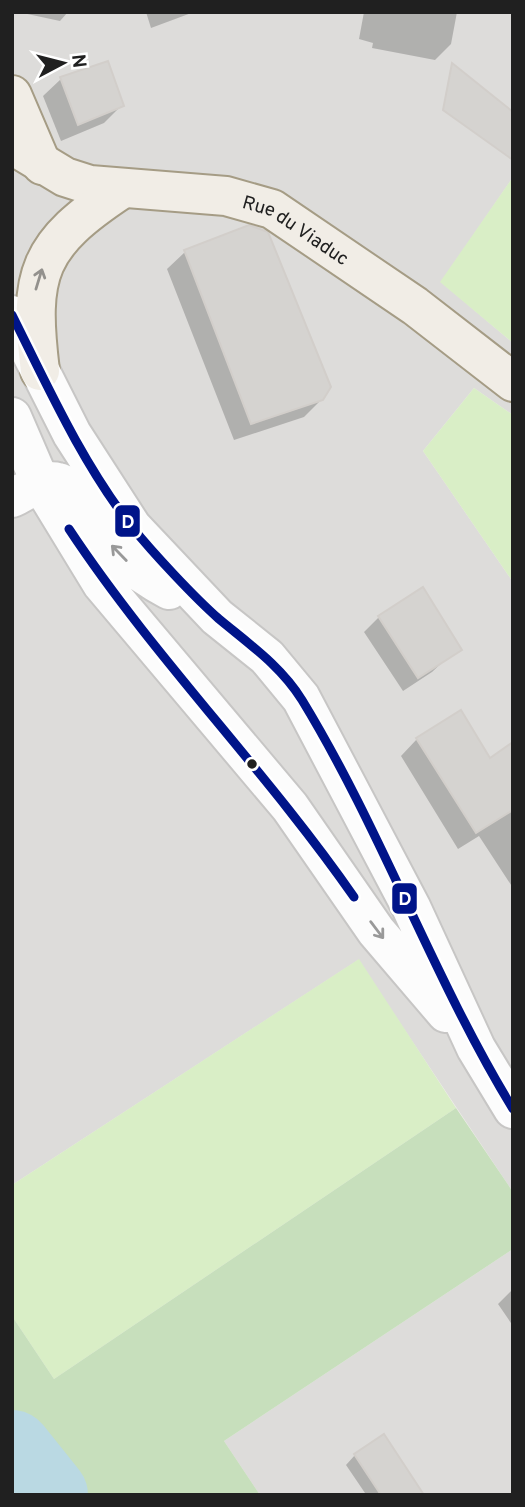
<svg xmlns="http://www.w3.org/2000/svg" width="525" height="1507" viewBox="0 0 525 1507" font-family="Overpass,sans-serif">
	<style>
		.residential { fill: #dddcda }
		.grass { fill: #d9eec6 }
		.forest { fill: #c7dfbc }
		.shadow { fill: #0003 }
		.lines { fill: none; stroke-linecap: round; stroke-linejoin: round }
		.river { stroke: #bad9e3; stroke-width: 80 }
		.building { fill: #d5d3d0; stroke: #d2ceca; stroke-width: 2 }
		.minor-casing { stroke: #c7c6c5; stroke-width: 42 }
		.major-casing { stroke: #a59c85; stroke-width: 42 }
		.minor { stroke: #fcfcfc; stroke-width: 38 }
		.major { stroke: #f1ede6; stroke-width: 38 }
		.bus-1-casing { stroke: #fff; stroke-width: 14 }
		.bus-1 { stroke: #001489; stroke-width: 9 }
		.oneway { stroke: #93918d }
		.oneway2 { stroke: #999 }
		.bus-dot { fill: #202020; stroke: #fff; stroke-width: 2.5 }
		.labels { text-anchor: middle; stroke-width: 5; stroke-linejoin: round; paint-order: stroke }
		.street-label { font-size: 19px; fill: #202020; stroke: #fff }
		.line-badge { stroke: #fff; stroke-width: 2.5 }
		.badge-label { font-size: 19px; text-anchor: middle; font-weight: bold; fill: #fff }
	</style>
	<rect width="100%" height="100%" fill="#eeede9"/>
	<!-- residential -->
	<path class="residential" d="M 12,12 L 513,12 L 513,177 L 441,282 L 513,343 L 513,415 L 474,388 L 423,451 L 513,582 L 513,1192 L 358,960 L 12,1185 Z
		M 513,1249 L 513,1495 L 260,1495 L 224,1441 Z"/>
	<!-- grass -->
	<path class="grass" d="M 513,177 L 513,343 L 440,282 Z
		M 474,388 L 513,415 L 513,582 L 423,451 Z
		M 359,959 L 456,1108 L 54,1379 L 12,1316 L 12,1185 Z"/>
	<!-- forest -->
	<path class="forest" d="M 456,1108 L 513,1192 L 513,1249 L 224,1441 L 260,1495 L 12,1495 L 12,1316 L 54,1379 Z"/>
	<!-- shadow -->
	<path class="shadow" d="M 18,12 L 68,12 L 60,21 Z
		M 146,12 L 194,12 L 151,28 Z
		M 364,12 L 457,12 L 451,44 L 435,60 L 372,48 L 373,43 L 359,39 Z
		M 106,63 L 122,105 L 104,123 L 61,141 L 43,96 L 61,79 Z
		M 185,252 L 322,399 L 304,417 L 234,440 L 167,269 Z
		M 379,617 L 447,658 L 432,672 L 403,691 L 364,632 Z
		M 417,739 L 513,766 L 513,888 L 479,836 L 458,849 L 401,756 Z
		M 513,1289 L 513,1326 L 498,1304 Z
		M 355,1455 L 422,1495 L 363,1495 L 365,1493 L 346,1465 Z"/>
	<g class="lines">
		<!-- river -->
		<path class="river" d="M 12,1450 L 48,1495"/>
	</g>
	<!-- building -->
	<path class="building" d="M 108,61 L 124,106 L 78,125 L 60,77 Z
		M 452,63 L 513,112 L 513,160 L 443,110 Z
		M 249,225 L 268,232 L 331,387 L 323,400 L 251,424 L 184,250 Z
		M 423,587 L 462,650 L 418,678 L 378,616 Z
		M 461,710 L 490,758 L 513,742 L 513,810 L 476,833 L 416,738 Z
		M 384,1434 L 424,1495 L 381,1495 L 354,1454 Z"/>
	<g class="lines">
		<defs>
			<path id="minor" d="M 12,315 L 72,434 L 132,527 L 217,617 L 267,657 L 301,698 L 411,907 L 476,1048 L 513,1109
				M 12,417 L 41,484 L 102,584 L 290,807 L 376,931 L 446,1013
				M 12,498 C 25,492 43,478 58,482 C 81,487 105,541 124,559 C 137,571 154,582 169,590"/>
			<g id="major">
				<path d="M 12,95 L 42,165"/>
				<path id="s1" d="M 12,145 L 65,177 L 90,185 L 226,196 L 272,209 L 415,306 L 513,382"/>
				<path d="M 40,371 C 28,273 37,245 122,189"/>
			</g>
		</defs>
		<!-- minor casing -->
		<use href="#minor" class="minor-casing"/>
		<!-- major casing -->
		<use href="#major" class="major-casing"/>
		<!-- minor -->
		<use href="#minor" class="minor"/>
		<!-- major -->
		<use href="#major" class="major"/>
		<defs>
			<path id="bus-1" d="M 12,315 C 48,387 82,463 132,527 C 153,553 194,597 219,619 C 249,644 281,666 302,700 C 382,831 433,978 513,1109
				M 69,529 C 155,659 265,769 354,897"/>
		</defs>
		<!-- bus-1 casing -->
		<use href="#bus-1" class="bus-1-casing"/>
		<!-- bus-1 -->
		<use href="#bus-1" class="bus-1"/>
	</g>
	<!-- one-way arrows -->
	<defs><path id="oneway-shaft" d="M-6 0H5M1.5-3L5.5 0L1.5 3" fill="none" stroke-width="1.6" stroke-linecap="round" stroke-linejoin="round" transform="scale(1.75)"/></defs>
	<use class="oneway" href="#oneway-shaft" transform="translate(39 279) rotate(-73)"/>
	<g class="oneway2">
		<use href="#oneway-shaft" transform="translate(119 553) rotate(-134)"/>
		<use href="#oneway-shaft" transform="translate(377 930) rotate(53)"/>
	</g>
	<!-- markers -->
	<circle class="bus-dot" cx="252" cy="764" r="6"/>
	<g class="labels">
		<!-- street labels -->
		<g class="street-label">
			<text dy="7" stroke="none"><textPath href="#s1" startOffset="303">Rue du Viaduc</textPath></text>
		</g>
	</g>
	<g class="line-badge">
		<rect x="114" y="504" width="27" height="34" rx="7" fill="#001489"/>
		<rect x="391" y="882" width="27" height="33" rx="7" fill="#001489"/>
	</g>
	<g class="badge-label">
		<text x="128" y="528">D</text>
		<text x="405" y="905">D</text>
	</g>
	<!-- border -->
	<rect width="525" height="1507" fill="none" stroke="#202020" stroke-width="28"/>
	<!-- north arrow -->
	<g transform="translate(63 63) rotate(83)" stroke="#ffffff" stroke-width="5" paint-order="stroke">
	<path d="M0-5L12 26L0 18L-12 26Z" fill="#202020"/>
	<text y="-10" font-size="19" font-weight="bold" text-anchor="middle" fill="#202020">N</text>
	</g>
</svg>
